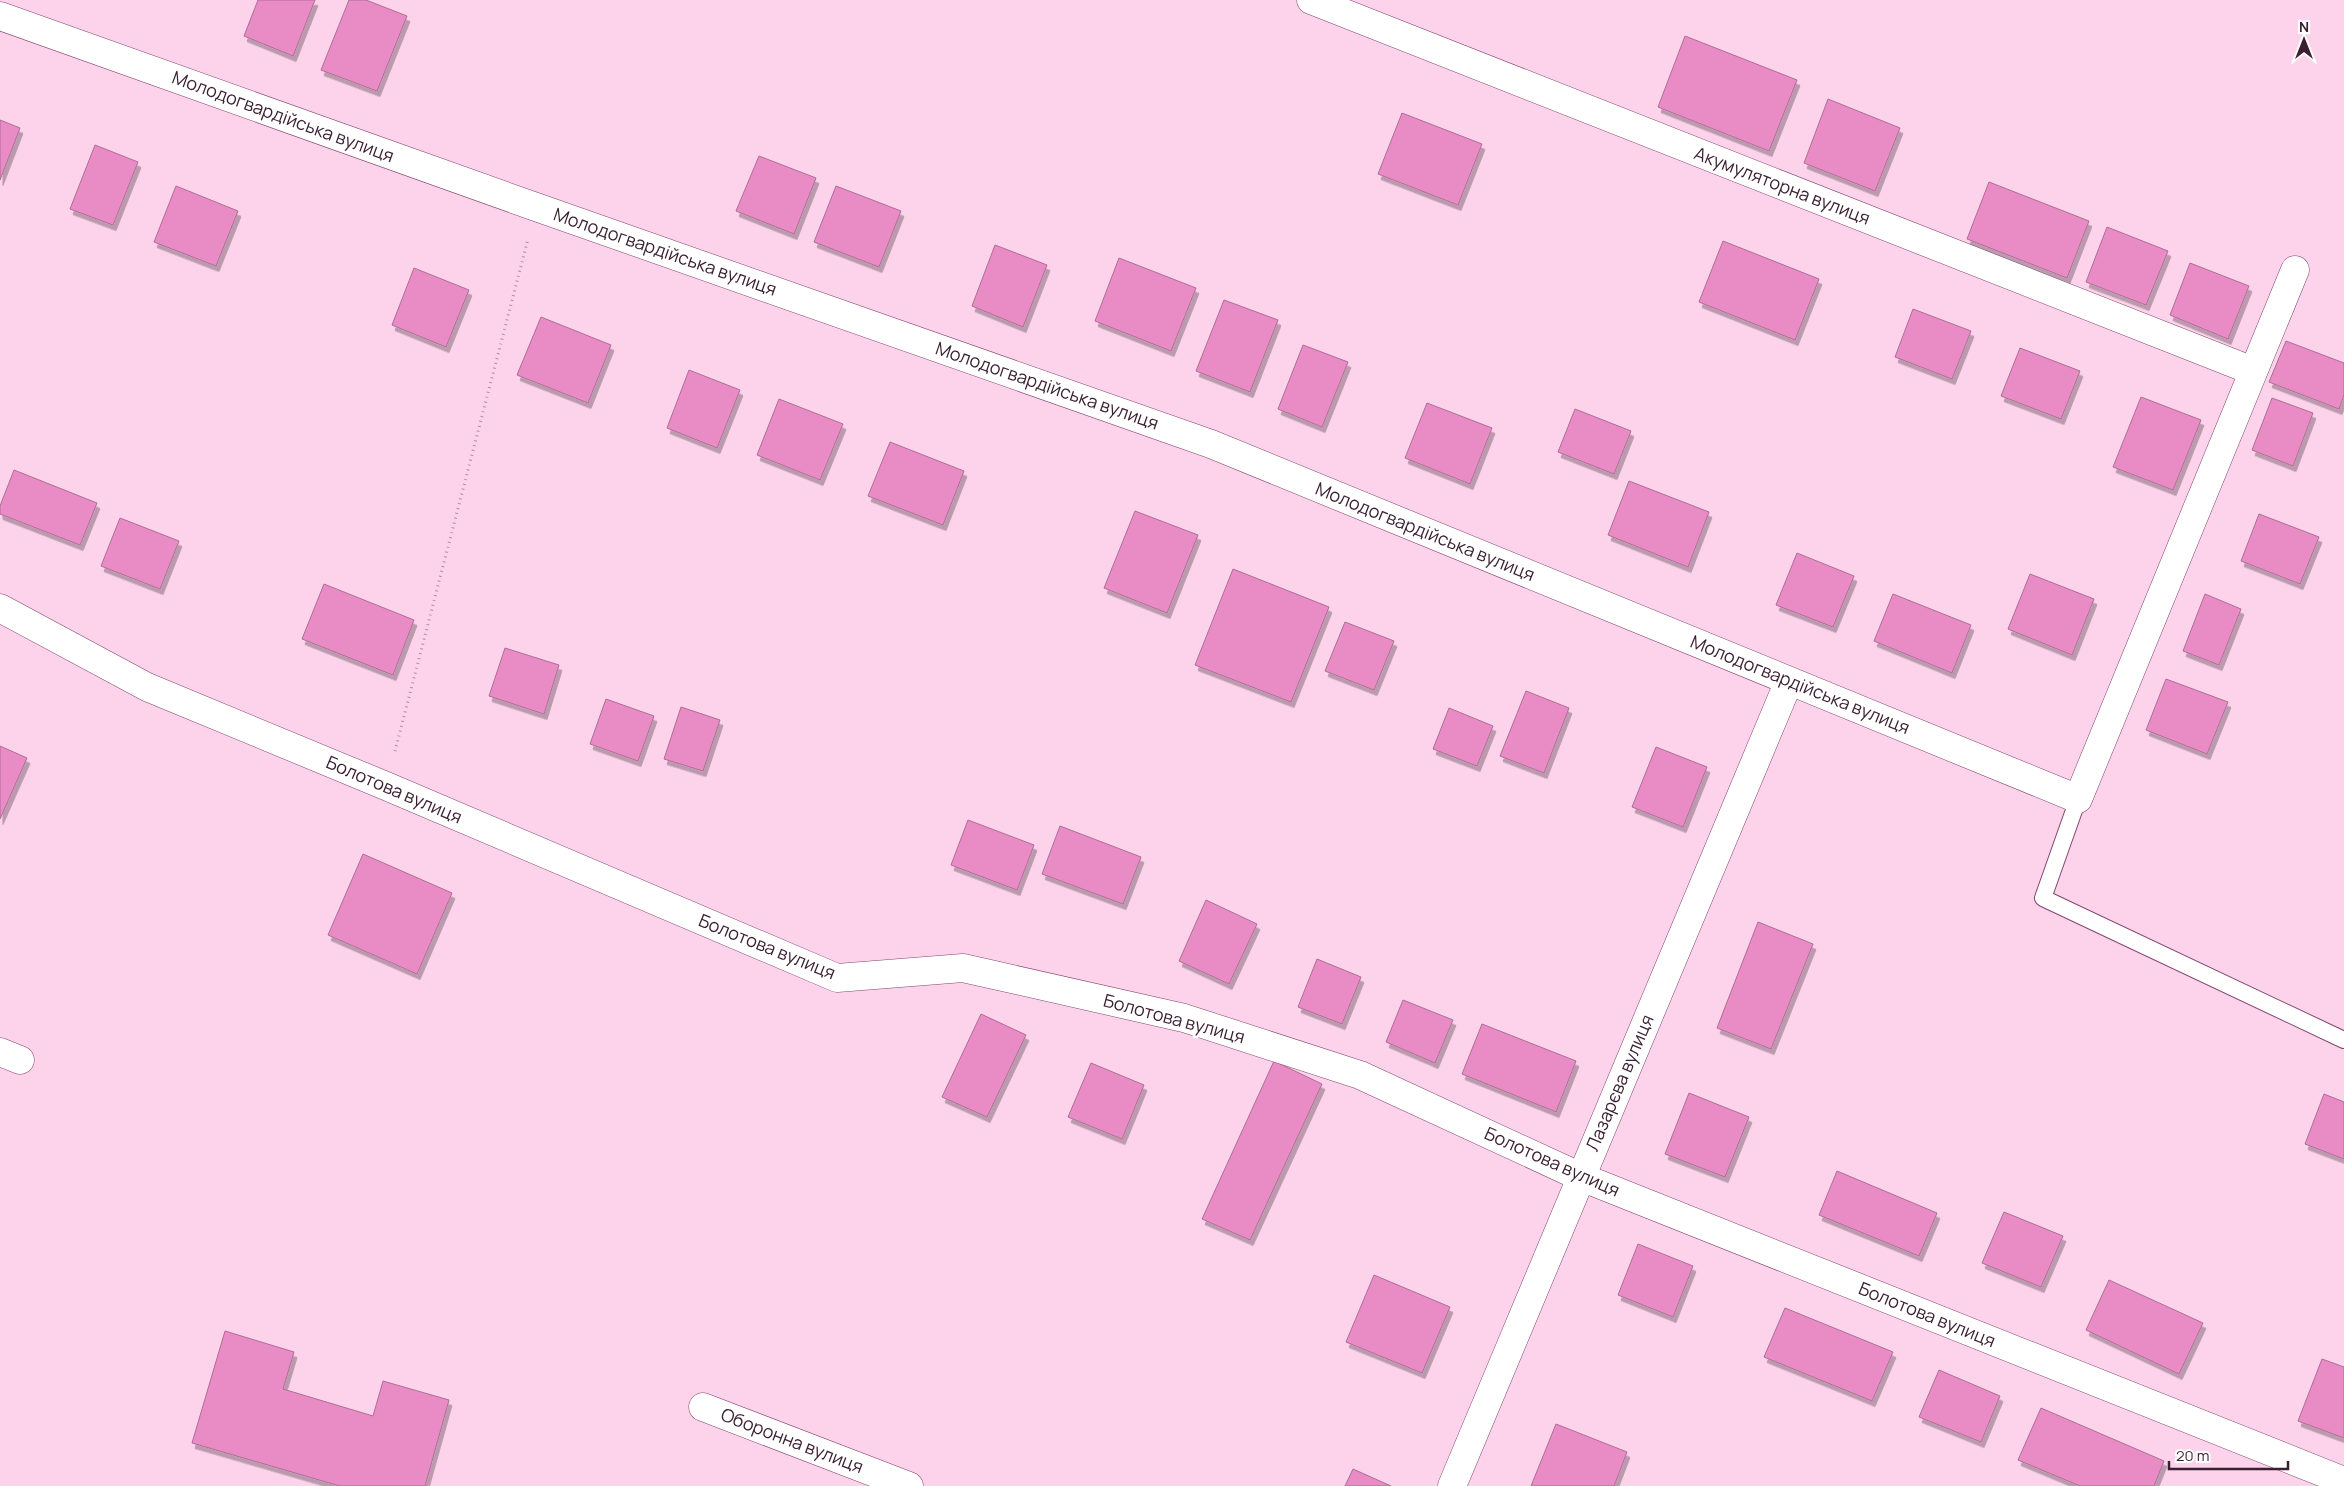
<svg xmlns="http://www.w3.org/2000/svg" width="2344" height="1486" viewBox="0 0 2344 1486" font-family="Manrope,sans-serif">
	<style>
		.building { fill: #e98cc6; stroke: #ad6d94; filter: url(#shadow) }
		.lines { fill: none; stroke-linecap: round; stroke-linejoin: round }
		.service-casing { stroke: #83476d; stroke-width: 18 }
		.minor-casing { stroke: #83476d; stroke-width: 29 }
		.path { stroke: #b28ea4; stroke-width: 3; stroke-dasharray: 1 4; stroke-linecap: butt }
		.service { stroke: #fff; stroke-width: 16 }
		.minor { stroke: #fff; stroke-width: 28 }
		.labels { text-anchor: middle; stroke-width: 5; stroke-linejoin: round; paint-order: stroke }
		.street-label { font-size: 18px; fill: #391f2f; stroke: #fff }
	</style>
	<defs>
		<filter id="shadow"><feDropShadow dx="3" dy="5.5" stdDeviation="0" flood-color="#0004"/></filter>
	</defs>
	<rect width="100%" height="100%" fill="#fdd2eb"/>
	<!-- building -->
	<path class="building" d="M 258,0 L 315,0 L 293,56 L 244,36 Z
		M 349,0 L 366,0 L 407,16 L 377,91 L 321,70 Z
		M 1685,36 L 1797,80 L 1769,151 L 1658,107 Z
		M 1828,99 L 1900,128 L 1875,191 L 1804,163 Z
		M 1402,113 L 1482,144 L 1458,205 L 1378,174 Z
		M 0,120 L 20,128 L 0,180 Z
		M 95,145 L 138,162 L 113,225 L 70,209 Z
		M 759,156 L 816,178 L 794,234 L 736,211 Z
		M 1989,182 L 2089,221 L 2067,278 L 1967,239 Z
		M 176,186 L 238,211 L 216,266 L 154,242 Z
		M 836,186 L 901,211 L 879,267 L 814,242 Z
		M 2107,227 L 2168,251 L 2146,305 L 2086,282 Z
		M 1723,241 L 1819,279 L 1795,340 L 1699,302 Z
		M 995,245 L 1047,265 L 1023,327 L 972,306 Z
		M 1119,258 L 1196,288 L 1171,351 L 1095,321 Z
		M 2190,263 L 2249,286 L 2228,339 L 2170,315 Z
		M 414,268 L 469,290 L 446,347 L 392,325 Z
		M 1224,300 L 1278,320 L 1250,392 L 1196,371 Z
		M 1913,309 L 1971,331 L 1952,379 L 1895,357 Z
		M 541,317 L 611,345 L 588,403 L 517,375 Z
		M 2286,341 L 2344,363 L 2344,395 L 2339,409 L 2269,382 Z
		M 1303,345 L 1348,362 L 1322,427 L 1278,409 Z
		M 2020,348 L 2080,371 L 2061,419 L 2001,396 Z
		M 689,370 L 740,390 L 717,448 L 667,428 Z
		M 2141,397 L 2201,420 L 2173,490 L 2113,467 Z
		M 2272,398 L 2313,413 L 2293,466 L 2252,450 Z
		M 779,399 L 843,424 L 820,480 L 757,455 Z
		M 1427,403 L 1492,428 L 1470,484 L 1405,458 Z
		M 1575,409 L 1631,431 L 1614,474 L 1558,452 Z
		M 890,442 L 964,471 L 943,525 L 868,496 Z
		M 14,470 L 97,503 L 80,545 L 0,514 L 0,506 Z
		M 1629,481 L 1709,512 L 1688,567 L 1608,535 Z
		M 1135,511 L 1198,535 L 1167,613 L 1104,588 Z
		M 2259,514 L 2319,537 L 2300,584 L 2241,561 Z
		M 120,518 L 179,541 L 160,589 L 101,566 Z
		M 1797,553 L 1854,576 L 1833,627 L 1776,605 Z
		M 1233,569 L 1329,607 L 1291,702 L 1195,665 Z
		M 2030,574 L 2094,599 L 2072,655 L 2008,629 Z
		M 324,584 L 414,620 L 393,675 L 302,639 Z
		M 1893,594 L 1971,625 L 1952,673 L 1874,641 Z
		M 2205,594 L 2241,609 L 2219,665 L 2183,651 Z
		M 1345,622 L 1394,641 L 1374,690 L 1325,671 Z
		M 505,648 L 559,665 L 544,714 L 489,696 Z
		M 2166,679 L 2228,702 L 2207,754 L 2146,730 Z
		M 1526,691 L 1569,708 L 1544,773 L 1500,756 Z
		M 606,699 L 654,716 L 638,761 L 590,744 Z
		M 681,707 L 720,720 L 703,771 L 664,759 Z
		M 1449,708 L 1493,726 L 1477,766 L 1433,749 Z
		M 0,746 L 27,758 L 0,819 Z
		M 1656,747 L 1707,767 L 1683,827 L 1632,807 Z
		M 968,820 L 1034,845 L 1017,890 L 951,865 Z
		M 1060,826 L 1141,857 L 1123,904 L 1042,874 Z
		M 363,854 L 452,893 L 417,974 L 328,935 Z
		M 1206,900 L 1257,924 L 1229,984 L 1179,961 Z
		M 1758,922 L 1813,944 L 1771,1049 L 1717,1028 Z
		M 1317,959 L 1361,977 L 1342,1024 L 1298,1007 Z
		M 1403,1000 L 1453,1020 L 1435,1063 L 1386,1042 Z
		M 981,1014 L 1026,1035 L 987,1117 L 942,1097 Z
		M 1482,1024 L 1576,1061 L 1556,1112 L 1462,1074 Z
		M 1274,1061 L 1322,1084 L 1250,1240 L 1202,1219 Z
		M 1091,1063 L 1144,1085 L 1122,1139 L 1068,1117 Z
		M 1689,1093 L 1749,1117 L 1725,1177 L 1665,1154 Z
		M 2324,1094 L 2344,1102 L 2344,1159 L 2305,1144 Z
		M 1837,1171 L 1937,1213 L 1919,1256 L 1819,1215 Z
		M 2004,1212 L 2063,1236 L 2041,1287 L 1982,1263 Z
		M 1638,1244 L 1693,1266 L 1673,1317 L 1618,1295 Z
		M 1374,1275 L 1450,1307 L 1422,1373 L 1346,1342 Z
		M 2109,1280 L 2203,1323 L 2179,1374 L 2086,1330 Z
		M 1785,1308 L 1893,1352 L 1872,1401 L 1764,1357 Z
		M 225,1331 L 294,1352 L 283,1389 L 373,1416 L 383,1381 L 449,1400 L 425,1486 L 340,1486 L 192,1443 Z
		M 2322,1359 L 2344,1367 L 2344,1438 L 2298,1421 Z
		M 1939,1370 L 2000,1396 L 1981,1442 L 1919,1417 Z
		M 2041,1408 L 2164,1461 L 2154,1486 L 2080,1486 L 2018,1460 Z
		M 1556,1424 L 1627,1452 L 1614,1486 L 1531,1486 Z
		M 1353,1469 L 1391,1486 L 1345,1486 Z"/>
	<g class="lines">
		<defs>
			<path id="service" d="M 2078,799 L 2043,898 L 2344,1040"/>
			<path id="minor" d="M 1311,0 L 2253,371
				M 0,16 L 536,207 L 1211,444 L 2078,799 L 2295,270
				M 0,608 L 147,687 L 386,786 L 837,978 L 963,968 L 1184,1018 L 1360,1075 L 1581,1177 L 2344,1481
				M 0,1052 L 20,1060
				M 703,1407 L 909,1486
				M 1452,1486 L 1789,681"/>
		</defs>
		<!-- service casing -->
		<use href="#service" class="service-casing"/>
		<!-- minor casing -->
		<use href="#minor" class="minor-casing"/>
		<!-- path -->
		<path class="path" d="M 395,751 L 528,239"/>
		<!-- service -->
		<use href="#service" class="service"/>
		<!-- minor -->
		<use href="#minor" class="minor"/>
	</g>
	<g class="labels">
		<!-- street labels -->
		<g class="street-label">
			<text transform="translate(283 117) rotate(20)" y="6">Молодогвардійська вулиця</text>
			<text transform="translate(1782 186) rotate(21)" y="6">Акумуляторна вулиця</text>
			<text transform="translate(665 252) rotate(19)" y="6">Молодогвардійська вулиця</text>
			<text transform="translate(1047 386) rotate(19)" y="6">Молодогвардійська вулиця</text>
			<text transform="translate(1425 532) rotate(22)" y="6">Молодогвардійська вулиця</text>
			<text transform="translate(1800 685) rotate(22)" y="6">Молодогвардійська вулиця</text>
			<text transform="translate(394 790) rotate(23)" y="6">Болотова вулиця</text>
			<text transform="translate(767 947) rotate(22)" y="6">Болотова вулиця</text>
			<text transform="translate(1174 1019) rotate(15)" y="6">Болотова вулиця</text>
			<text transform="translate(1620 1083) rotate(-67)" y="6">Лазарєва вулиця</text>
			<text transform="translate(1552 1162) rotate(24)" y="6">Болотова вулиця</text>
			<text transform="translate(1927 1315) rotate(22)" y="6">Болотова вулиця</text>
			<text transform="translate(792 1441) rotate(21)" y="6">Оборонна вулиця</text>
		</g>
	</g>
	<!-- north arrow -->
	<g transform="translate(2304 40)" stroke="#ffffff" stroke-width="4" paint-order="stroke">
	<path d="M0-4L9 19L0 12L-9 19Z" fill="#391f2f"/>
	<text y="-8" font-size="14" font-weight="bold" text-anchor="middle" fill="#391f2f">N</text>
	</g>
	<!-- scale -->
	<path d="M2169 1461v8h119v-8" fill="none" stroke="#391f2f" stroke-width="2.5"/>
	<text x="2176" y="1461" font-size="15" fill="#391f2f" stroke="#ffffff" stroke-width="4" paint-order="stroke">20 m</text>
</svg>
